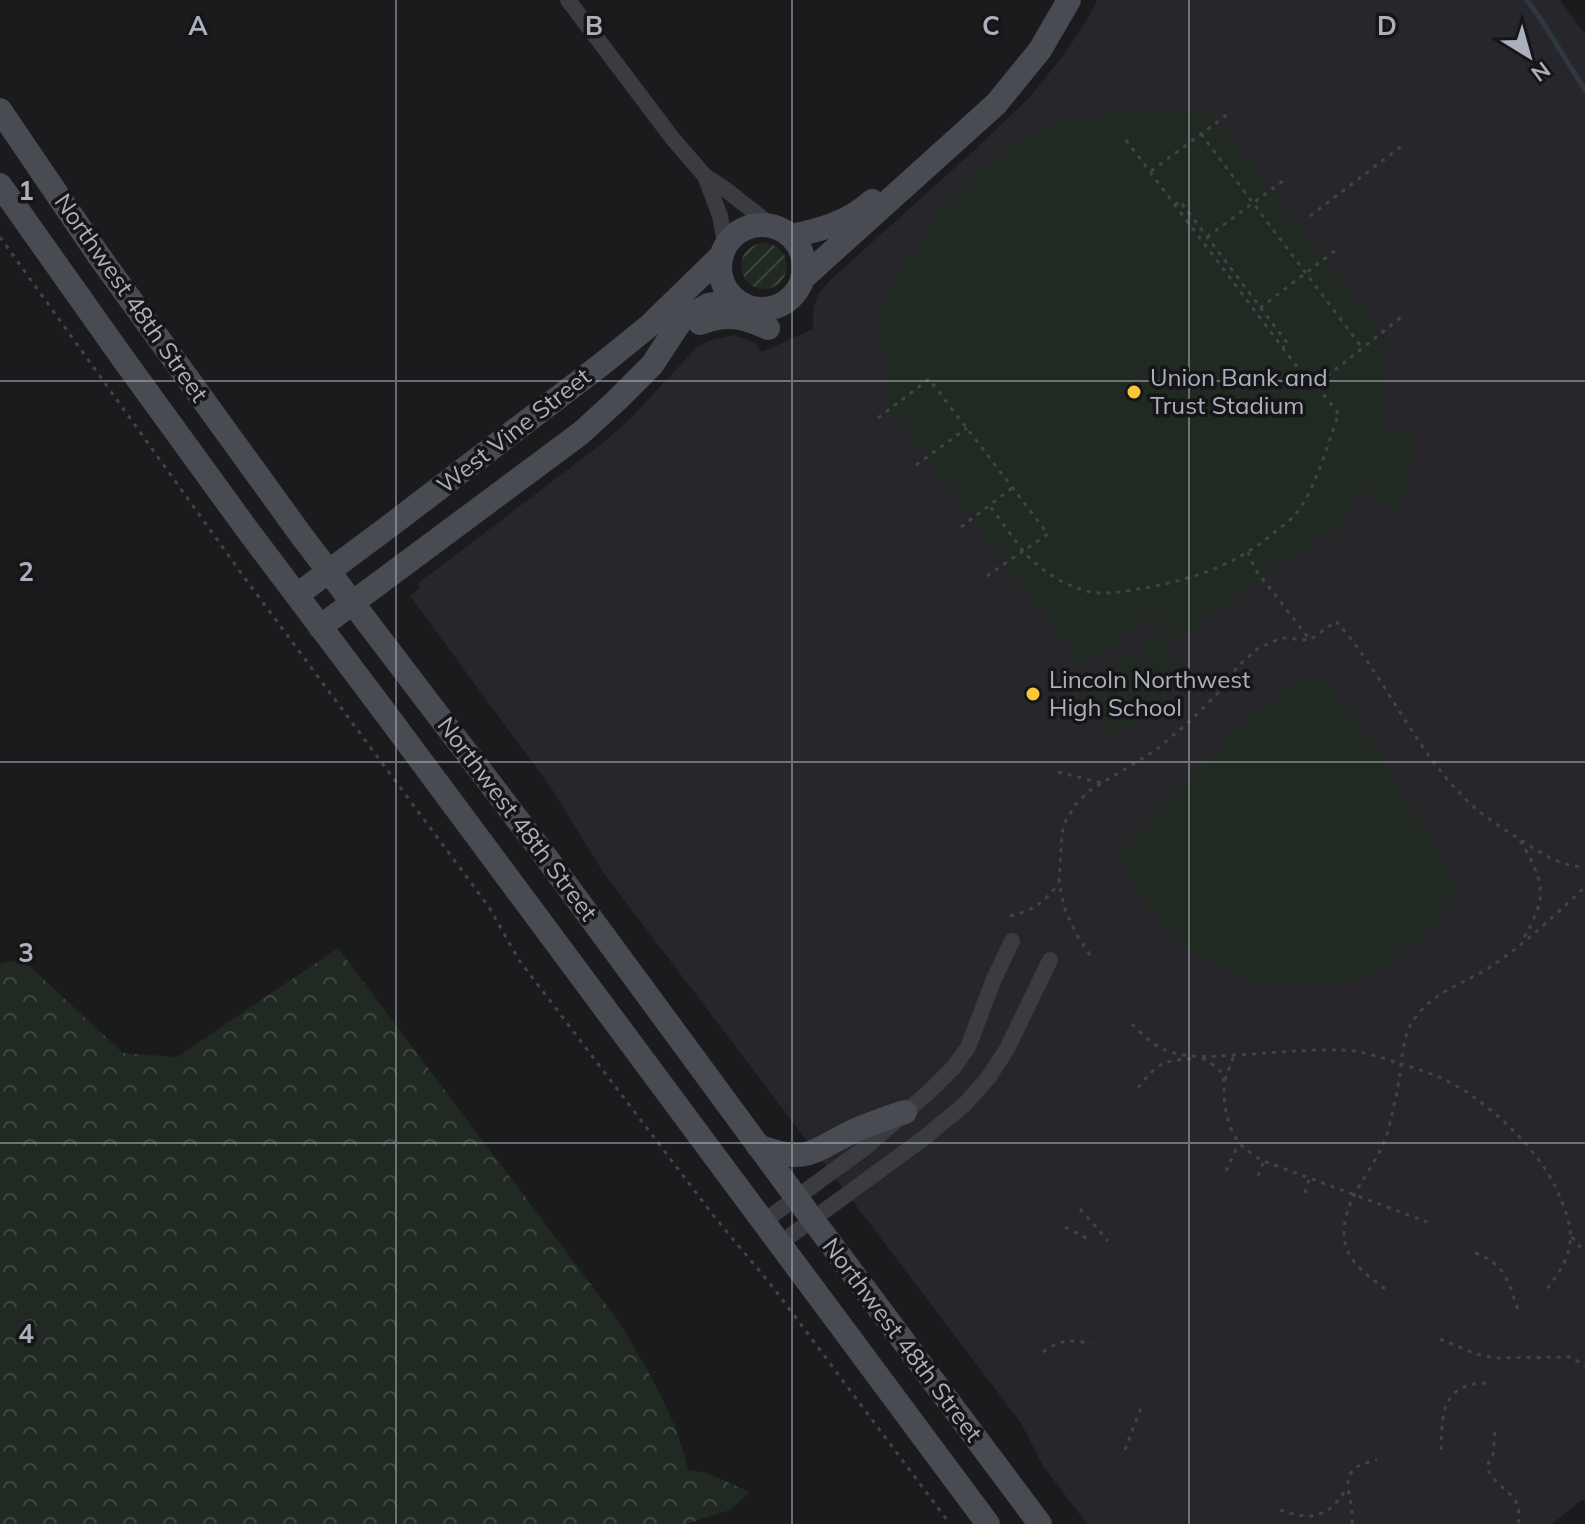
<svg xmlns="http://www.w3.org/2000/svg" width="1585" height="1524" viewBox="0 0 1585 1524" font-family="Mulish,sans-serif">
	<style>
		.built { fill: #27262a }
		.forest { fill: url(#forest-crowns) }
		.garden { fill: url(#garden-furrows) }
		.pitch { fill: #202922 }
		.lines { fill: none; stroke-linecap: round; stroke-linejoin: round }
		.stream { stroke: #2f3842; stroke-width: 5 }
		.path { stroke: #414349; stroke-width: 3; stroke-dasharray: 4 6; stroke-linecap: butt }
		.street { stroke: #3b3c42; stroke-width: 16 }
		.secondary { stroke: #494b52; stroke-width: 24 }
		.grid { fill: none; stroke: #acb0bd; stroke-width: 2; stroke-opacity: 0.55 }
		.poi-dot { fill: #fbc835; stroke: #161518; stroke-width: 3 }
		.labels { text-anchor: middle; stroke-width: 7; stroke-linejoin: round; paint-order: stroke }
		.street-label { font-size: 24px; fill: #acb0bd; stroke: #161518 }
		.poi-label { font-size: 24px; fill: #acb0bd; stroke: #161518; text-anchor: start }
		.grid-label { font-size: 26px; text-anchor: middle; font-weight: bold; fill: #acb0bd; stroke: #161518; stroke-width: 7; stroke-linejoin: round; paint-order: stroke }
	</style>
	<defs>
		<pattern id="forest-crowns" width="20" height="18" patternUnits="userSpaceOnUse" patternTransform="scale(2)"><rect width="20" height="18" fill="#202922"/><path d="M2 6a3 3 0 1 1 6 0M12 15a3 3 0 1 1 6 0" fill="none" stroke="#3e4640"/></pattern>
		<pattern id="garden-furrows" width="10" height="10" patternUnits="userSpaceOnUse" patternTransform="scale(2)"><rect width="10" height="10" fill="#202922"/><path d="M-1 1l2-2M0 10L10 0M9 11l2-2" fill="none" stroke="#3e4640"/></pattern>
	</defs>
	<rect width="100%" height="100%" fill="#1b1a1d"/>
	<!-- built -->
	<path class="built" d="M 1097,0 L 1560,0 L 1585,34 L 1585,1499 L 1580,1501 L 1552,1524 L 1087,1524 L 1043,1466 L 1021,1423 L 603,872 L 554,792 L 410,596 L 420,588 L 417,584 L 603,443 L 633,416 L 696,348 L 707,341 L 734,335 L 755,343 L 762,352 L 813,329 L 813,308 L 818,295 L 828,282 L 969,155 L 1030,97 L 1065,53 L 1089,17 Z"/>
	<!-- forest -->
	<path class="forest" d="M 338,948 L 620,1323 C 647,1369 677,1417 688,1470 L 707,1473 L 750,1492 L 730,1510 L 686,1524 L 0,1524 L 0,964 L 22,959 L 123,1053 L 177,1057 Z"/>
	<!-- garden -->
	<path class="garden" d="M741 266a23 23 0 1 1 46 0a23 23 0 1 1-46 0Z"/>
	<!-- pitch -->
	<path class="pitch" d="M 1185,110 L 1213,115 L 1389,342 L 1380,435 L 1412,427 L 1411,472 L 1398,514 L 1360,488 L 1349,513 L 1333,536 L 1319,537 L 1177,641 L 1159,619 L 1148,617 L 1083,667 L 883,401 L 887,383 L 887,360 L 875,333 L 883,299 L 940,212 L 984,168 L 1012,145 L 1050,126 L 1096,115 Z
		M 1157,631 L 1192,678 L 1171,694 L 1136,647 Z
		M 1129,652 L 1164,699 L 1142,715 L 1107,668 Z
		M 1100,674 L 1135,721 L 1113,737 L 1078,690 Z
		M 1303,677 L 1324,681 L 1373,743 L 1462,893 C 1442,915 1422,940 1397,958 C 1327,1007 1226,993 1168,932 C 1148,910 1134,880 1119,854 L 1240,726 Z"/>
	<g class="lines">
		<!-- stream -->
		<path class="stream" d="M 1527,0 L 1542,21 L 1585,90"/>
		<!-- path -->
		<path class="path" d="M 1201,134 L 1363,349
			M 1126,140 L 1310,384 L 1316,385
			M 1151,171 L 1231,112
			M 1175,205 L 1180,201 L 1288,344 L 1282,348
			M 1310,216 L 1403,145
			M 0,237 L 244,577 L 489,907 L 519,960 L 713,1215 L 772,1286 L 814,1342 L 950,1524
			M 1207,237 L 1283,181
			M 1260,308 L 1336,250
			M 878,418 L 929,379 L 1048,534 L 1023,551 L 989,505
			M 916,465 L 967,428
			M 961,527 L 1012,488
			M 1248,552 L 1255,569 L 1310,640
			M 987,576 L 1023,551 C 1039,569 1060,583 1083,590 C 1099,595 1116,593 1132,590 C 1185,582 1235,567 1276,531 C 1282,526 1290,521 1295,515 C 1317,487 1326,447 1339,414 L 1316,385 L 1404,315
			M 1058,772 L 1102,783
			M 1520,841 C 1531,858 1543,880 1540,900 C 1537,915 1529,929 1522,941
			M 1010,916 C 1034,910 1044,903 1059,883
			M 1090,955 L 1077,935 L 1065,910 L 1059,883 L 1062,833 L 1066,820 L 1076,804 L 1089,791 L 1156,750 L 1190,721 L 1219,692 L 1238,666 L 1257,649 L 1281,638 L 1310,640 L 1336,621 C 1387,678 1416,755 1474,807 C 1490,821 1507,831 1524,842 C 1544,855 1560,866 1585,867
			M 1132,1024 C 1143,1035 1155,1048 1171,1052 C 1193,1059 1214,1056 1237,1055 C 1272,1053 1307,1049 1341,1050 C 1361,1050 1382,1058 1401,1064 C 1414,1068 1428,1072 1441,1078 C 1482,1096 1535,1145 1555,1186 C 1576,1231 1578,1251 1545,1291
			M 1202,1058 C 1230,1073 1222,1078 1225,1104 C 1226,1116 1230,1129 1237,1140 C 1242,1148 1253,1154 1261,1160 L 1427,1222
			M 1225,1080 L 1234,1055
			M 1138,1088 C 1158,1062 1163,1061 1195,1058
			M 1226,1171 L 1239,1143
			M 1258,1176 L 1264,1161
			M 1305,1193 L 1309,1179
			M 1080,1209 L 1108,1241
			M 1065,1227 L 1092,1241
			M 1572,1237 L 1585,1253
			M 1475,1253 C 1507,1265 1508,1282 1518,1310
			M 1385,1289 C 1366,1274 1344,1260 1344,1233 C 1344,1195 1376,1169 1387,1134 C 1392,1116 1396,1098 1399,1080 C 1402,1061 1402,1038 1413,1021 C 1431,993 1460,985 1487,969 C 1523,946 1554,916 1585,887
			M 1440,1339 L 1476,1354 L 1495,1358 L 1571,1357 L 1585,1366
			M 1043,1352 C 1062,1339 1068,1340 1091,1343
			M 1495,1432 L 1493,1454 L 1487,1466 C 1494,1491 1525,1491 1518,1524
			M 1125,1450 L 1142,1405
			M 1441,1450 C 1442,1411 1442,1382 1491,1383
			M 1280,1510 C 1312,1521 1328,1518 1347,1488
			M 1352,1524 C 1355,1494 1330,1469 1377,1460"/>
		<!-- street -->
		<path class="street" d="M 568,0 L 673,139 L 705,176 L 725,189 L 772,226
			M 705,176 L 720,216 L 726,247
			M 763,1222 L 866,1147 L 932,1089 L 954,1067 L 968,1047 L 994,979 L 1012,941
			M 779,1244 L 924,1138 L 965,1104 L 988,1078 L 1007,1049 L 1050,960"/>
		<!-- secondary -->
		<path class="secondary" d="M 0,110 L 99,256 L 301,535 L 540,849 L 813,1220 L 1040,1524
			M 0,185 L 124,360 L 246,528 L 381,707 L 988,1524
			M720 267a42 42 0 1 1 84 0a42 42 0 1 1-84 0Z
			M 791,236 C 821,230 849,222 872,201
			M 802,279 L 996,104 L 1040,50 L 1069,0
			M 700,323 C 727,313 743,316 768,328
			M 297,595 L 391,525 L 602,364 L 649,326 L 722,255
			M 320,627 L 581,433 L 617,400 L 652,365 L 681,321 L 708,305 L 736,300
			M 758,1146 C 809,1166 814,1149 858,1129 C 873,1123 889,1117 905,1112"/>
	</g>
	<!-- grid -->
	<path class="grid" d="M 396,0 L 396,1524M 792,0 L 792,1524M 1189,0 L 1189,1524M 0,381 L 1585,381M 0,762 L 1585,762M 0,1143 L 1585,1143"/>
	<!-- markers -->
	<g class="poi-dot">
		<circle cx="1134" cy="392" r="8"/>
		<circle cx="1033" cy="694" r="8"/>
	</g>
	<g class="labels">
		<!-- street labels -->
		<g class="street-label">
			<text transform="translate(131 298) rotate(55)" y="8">Northwest 48th Street</text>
			<text transform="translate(514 431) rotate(-38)" y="8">West Vine Street</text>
			<text transform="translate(517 819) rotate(53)" y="8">Northwest 48th Street</text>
			<text transform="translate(902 1340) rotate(53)" y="8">Northwest 48th Street</text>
		</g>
		<!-- poi labels -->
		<g class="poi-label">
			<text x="1150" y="386">Union Bank and<tspan x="1150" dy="28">Trust Stadium</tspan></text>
			<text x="1049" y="688">Lincoln Northwest<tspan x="1049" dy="28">High School</tspan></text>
		</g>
	</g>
	<g class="grid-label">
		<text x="198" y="35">A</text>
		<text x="594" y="35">B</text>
		<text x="991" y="35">C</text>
		<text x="1387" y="35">D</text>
		<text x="26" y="200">1</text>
		<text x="26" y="581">2</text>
		<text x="26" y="962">3</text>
		<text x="26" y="1343">4</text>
	</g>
	<!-- north arrow -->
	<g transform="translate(1529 56) rotate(143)" stroke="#161518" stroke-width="6" paint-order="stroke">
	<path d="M0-6L14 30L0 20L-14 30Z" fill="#acb0bd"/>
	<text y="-12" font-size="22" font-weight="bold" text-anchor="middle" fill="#acb0bd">N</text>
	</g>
</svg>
